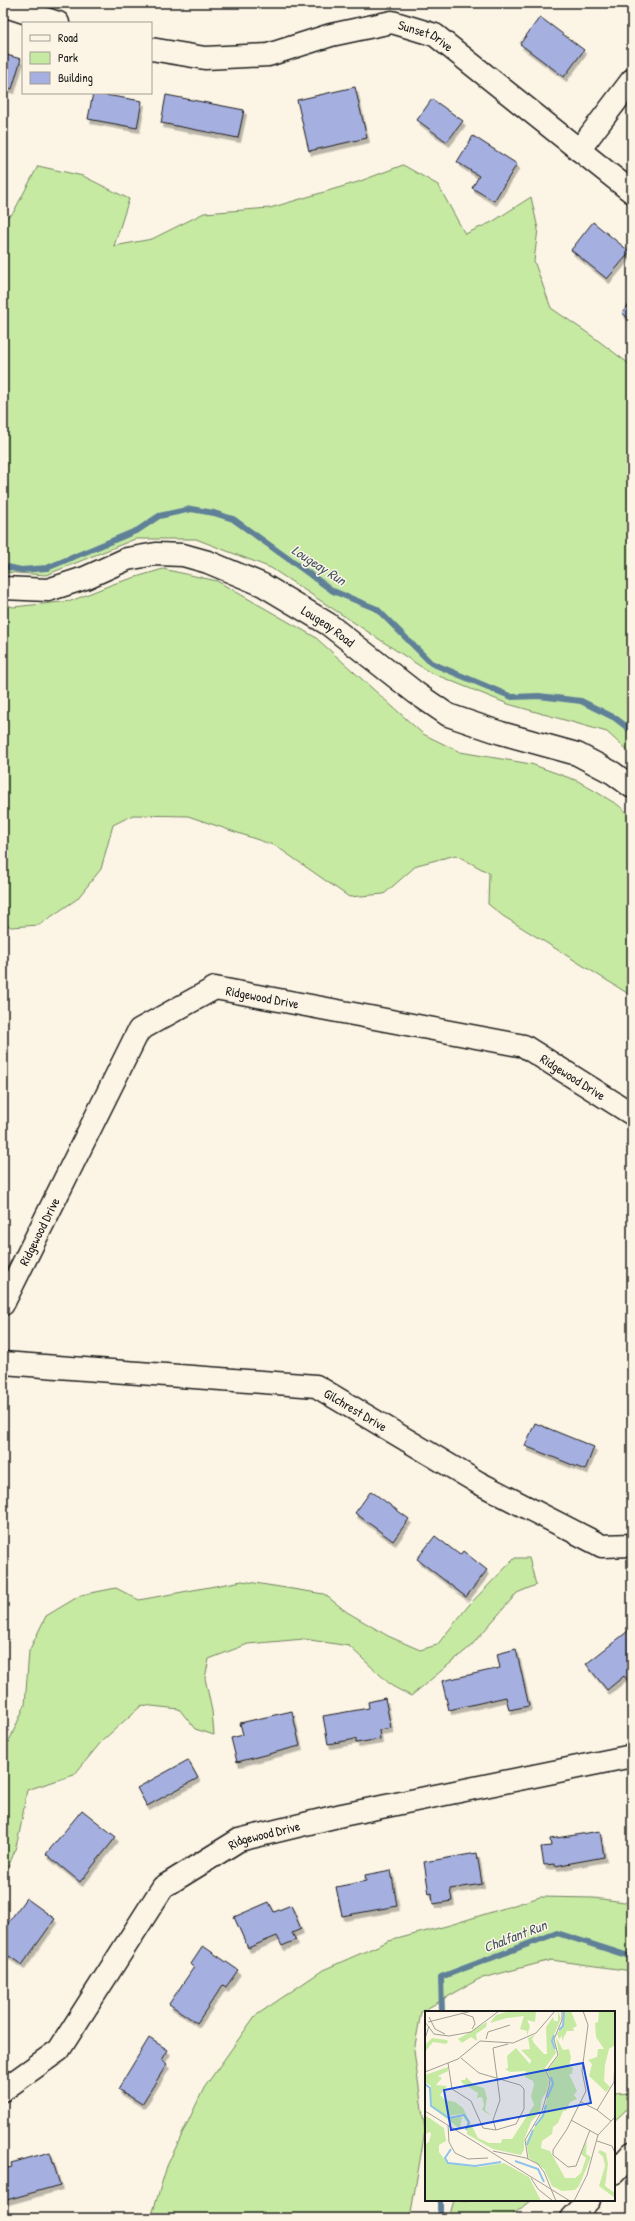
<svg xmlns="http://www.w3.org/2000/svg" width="635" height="2221" viewBox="0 0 635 2221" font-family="'Patrick Hand',sans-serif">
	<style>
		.green { fill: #c7eaa3; stroke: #728360 }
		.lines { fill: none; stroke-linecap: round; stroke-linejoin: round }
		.stream { stroke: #608098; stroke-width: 6 }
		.building { fill: #a6b0e0; stroke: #1c1c1c; filter: url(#shadow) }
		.minor-casing { stroke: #1c1c1c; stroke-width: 25 }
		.tertiary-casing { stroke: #1c1c1c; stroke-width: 25 }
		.trunk-casing { stroke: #1c1c1c; stroke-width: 25 }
		.minor { stroke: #fcf5e5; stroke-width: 22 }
		.tertiary { stroke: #fcf5e5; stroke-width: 22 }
		.trunk { stroke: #fcf5e5; stroke-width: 22 }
		.labels { text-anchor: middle; stroke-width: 3; stroke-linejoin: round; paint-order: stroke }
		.street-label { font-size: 13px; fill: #1c1c1c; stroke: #fcf5e5 }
		.water-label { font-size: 14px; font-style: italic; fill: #445664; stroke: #fcf5e5 }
		.inset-river { fill: none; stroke: #8ec3eb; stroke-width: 2 }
		.inset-road { fill: none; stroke: #a29e95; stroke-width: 1 }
		.view { fill: #1d4ed8; fill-opacity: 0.15; stroke: #1d4ed8; stroke-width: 2 }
		.inset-edge { fill: none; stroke: #1c1c1c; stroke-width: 2 }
	</style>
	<defs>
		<filter id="shadow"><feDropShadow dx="2.5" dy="4.5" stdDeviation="0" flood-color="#0004"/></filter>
	</defs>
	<rect width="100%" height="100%" fill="#fcf5e5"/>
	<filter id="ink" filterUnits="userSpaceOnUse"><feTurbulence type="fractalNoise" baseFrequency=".025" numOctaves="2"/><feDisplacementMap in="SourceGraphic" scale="8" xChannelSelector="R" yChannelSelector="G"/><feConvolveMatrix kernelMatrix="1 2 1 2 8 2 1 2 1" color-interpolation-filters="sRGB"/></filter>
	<g filter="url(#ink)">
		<!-- green -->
		<path class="green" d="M 403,165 L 438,185 L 465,234 L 492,222 L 531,197 L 538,229 L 534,261 L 551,308 L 592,336 L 632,366 L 632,755 L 607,732 L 508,704 L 429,672 L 271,568 L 196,539 L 135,539 L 46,575 L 3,572 L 3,220 L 13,213 L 38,166 L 83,176 L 129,199 L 114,246 L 152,239 L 204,213 L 270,208 L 358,182 Z
			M 163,569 L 217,581 L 315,637 L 423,734 L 460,752 L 531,764 L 578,781 L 618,805 L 632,817 L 632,996 L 503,916 L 488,904 L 489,873 L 456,855 L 417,865 L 384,894 L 349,897 L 276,846 L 188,816 L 133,815 L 113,825 L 101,869 L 77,899 L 39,925 L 11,927 L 3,923 L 3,603 L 13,607 L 71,601 L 113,584 Z
			M 515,1558 L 529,1558 L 536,1585 L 517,1593 L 471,1646 L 411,1696 L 392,1686 L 349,1646 L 304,1639 L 248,1644 L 209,1659 L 205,1678 L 212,1711 L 214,1735 L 195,1729 L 179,1709 L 142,1705 L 102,1741 L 74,1775 L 27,1790 C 22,1815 19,1854 3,1874 L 3,1743 L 10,1739 L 25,1705 L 29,1651 L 46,1616 L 81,1595 L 116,1588 L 139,1600 L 242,1581 L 324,1594 L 347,1612 L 388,1636 L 420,1650 L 437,1645 L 469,1605 Z
			M 540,1897 L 594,1898 L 632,1903 L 632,1971 L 551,1960 L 479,1979 L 421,2012 L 414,2051 L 425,2131 L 410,2218 L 151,2218 L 167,2166 L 204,2088 L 255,2016 L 323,1970 L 389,1941 L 450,1925 Z
			M 632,2093 C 632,2107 624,2112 614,2121 L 614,2094 Z
			M 454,2200 L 531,2200 L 509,2218 L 449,2218 Z"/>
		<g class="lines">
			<!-- stream -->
			<path class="stream" d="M 3,566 L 21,570 L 47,568 L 138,530 L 159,516 L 191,509 L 214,513 L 233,519 L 333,591 L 377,609 L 431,663 L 512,697 L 539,696 L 581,701 L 615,718 L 632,731
				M 442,2012 L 441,1977 L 557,1933 L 632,1957
				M 440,2218 L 440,2200"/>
		</g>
		<!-- building -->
		<path class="building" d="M 540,17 L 584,50 L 564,77 L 520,44 Z
			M 3,54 L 21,59 L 12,89 L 3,87 Z
			M 355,87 L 367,138 L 309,151 L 297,100 Z
			M 93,93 L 142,101 L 137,128 L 88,119 Z
			M 166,95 L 244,110 L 238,138 L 161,123 Z
			M 432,99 L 463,121 L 447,142 L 417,120 Z
			M 473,136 L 517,164 L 494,201 L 472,188 L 479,176 L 457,162 Z
			M 593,222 L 630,252 L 607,279 L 571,250 Z
			M 632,301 L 632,321 L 622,313 Z
			M 535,1423 L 594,1447 L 585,1470 L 525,1446 Z
			M 371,1491 L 409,1519 L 393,1541 L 355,1513 Z
			M 435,1536 L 460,1555 L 463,1551 L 487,1570 L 466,1597 L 417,1559 Z
			M 632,1628 L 632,1680 L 629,1682 L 624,1676 L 607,1690 L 586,1664 Z
			M 516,1649 L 529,1706 L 509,1710 L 506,1697 L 449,1710 L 442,1681 L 500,1668 L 497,1654 Z
			M 385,1698 L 391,1728 L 379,1730 L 380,1739 L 356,1743 L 356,1739 L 328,1744 L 323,1716 L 369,1708 L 368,1702 Z
			M 292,1711 L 300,1746 L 237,1762 L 231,1738 L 243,1735 L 240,1723 Z
			M 188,1760 L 198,1778 L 147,1806 L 137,1788 Z
			M 82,1810 L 116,1837 L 80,1882 L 46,1854 Z
			M 600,1831 L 604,1857 L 555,1866 L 555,1864 L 544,1865 L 541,1847 L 551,1846 L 550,1839 Z
			M 477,1853 L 482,1884 L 450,1889 L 452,1901 L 433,1904 L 432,1893 L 429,1894 L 424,1862 Z
			M 391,1870 L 397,1906 L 342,1916 L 336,1887 L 366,1881 L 365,1875 Z
			M 26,1898 L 55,1919 L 22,1965 L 3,1952 L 3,1930 Z
			M 269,1902 L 274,1912 L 291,1905 L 301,1929 L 292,1933 L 296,1940 L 282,1946 L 277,1936 L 248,1948 L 234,1917 Z
			M 203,1946 L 238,1970 L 226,1987 L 223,1985 L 197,2023 L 169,2004 L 194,1967 L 191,1964 Z
			M 149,2038 L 168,2050 L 162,2060 L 167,2064 L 142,2104 L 118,2089 Z
			M 50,2152 L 60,2185 L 3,2201 L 3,2169 L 12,2167 L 11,2163 Z"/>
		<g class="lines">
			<defs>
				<g id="minor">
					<path d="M 3,5 L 58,23"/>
					<path id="s1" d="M 151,49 L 205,58 L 268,55 L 331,35 L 392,22 L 435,35 L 632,192"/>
					<path d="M 579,150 L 632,80"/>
					<path id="s2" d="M 3,1304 L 139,1030 L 215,988 L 524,1046 L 632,1114"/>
					<path id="s3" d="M 3,1363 L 316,1386 L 479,1483 L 602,1546 L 632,1545"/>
					<path id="s4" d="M 3,2090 L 59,2050 L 163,1887 L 239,1840 L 342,1815 L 632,1756"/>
				</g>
				<g id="tertiary">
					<path id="s5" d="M 3,588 L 48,590 L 85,578 L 127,559 L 156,554 L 183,555 L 208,562 L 263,585 L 328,624 L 416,693 L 448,715 L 501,733 L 577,754 L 613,773 L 632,787"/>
				</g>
				<path id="trunk" d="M 614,2173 L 632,2153
					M 572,2218 L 589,2200"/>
			</defs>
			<!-- minor casing -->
			<use href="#minor" class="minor-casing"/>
			<!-- tertiary casing -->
			<use href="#tertiary" class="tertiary-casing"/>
			<!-- trunk casing -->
			<use href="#trunk" class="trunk-casing"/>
			<!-- minor -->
			<use href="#minor" class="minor"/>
			<!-- tertiary -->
			<use href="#tertiary" class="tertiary"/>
			<!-- trunk -->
			<use href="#trunk" class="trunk"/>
		</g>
	</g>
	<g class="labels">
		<!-- street labels -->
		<g class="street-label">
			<text dy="5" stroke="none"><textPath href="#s1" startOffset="283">Sunset Drive</textPath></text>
			<text dy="5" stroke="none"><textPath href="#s5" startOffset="349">Lougeay Road</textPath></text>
			<text dy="5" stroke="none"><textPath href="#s2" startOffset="441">Ridgewood Drive</textPath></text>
			<text dy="5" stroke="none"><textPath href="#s2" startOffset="765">Ridgewood Drive</textPath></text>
			<text dy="5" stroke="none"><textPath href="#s2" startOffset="81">Ridgewood Drive</textPath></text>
			<text dy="5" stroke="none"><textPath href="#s3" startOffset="360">Gilchrest Drive</textPath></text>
			<text dy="5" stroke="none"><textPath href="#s4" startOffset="377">Ridgewood Drive</textPath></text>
		</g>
		<!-- water labels -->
		<g class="water-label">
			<text transform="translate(319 565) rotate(33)" y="5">Lougeay Run</text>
			<text transform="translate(515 1936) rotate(-21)" y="5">Chalfant Run</text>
		</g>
	</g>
	<!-- overview -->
	<g transform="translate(425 2011)">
		<rect width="190" height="190" fill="#fcf5e5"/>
		<path d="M 111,0 L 110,11 L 102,9 L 105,15 L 102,25 L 102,20 L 95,18 L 99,5 L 82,7 L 65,12 L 71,4 L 81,1 ZM 133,0 L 136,8 L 128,26 L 131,42 L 120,57 L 124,70 L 122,80 L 117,88 L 115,101 L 106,111 L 99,129 L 99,139 L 96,144 L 68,138 L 59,133 L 42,123 L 42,111 L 37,103 L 23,105 L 6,95 L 6,75 L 0,71 L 0,64 L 23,56 L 23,60 L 13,65 L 17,67 L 11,74 L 22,75 L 15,84 L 20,89 L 30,91 L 38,97 L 53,127 L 64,132 L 76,132 L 77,128 L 87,128 L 109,94 L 106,85 L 109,74 L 108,70 L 100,66 L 101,60 L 85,61 L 80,58 L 83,57 L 82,45 L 91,37 L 105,53 L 106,49 L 96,39 L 105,38 L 103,27 L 110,24 L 107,28 L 109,32 L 119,43 L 122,43 L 121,16 L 128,6 L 129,10 L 133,10 ZM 138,0 L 146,0 L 152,15 L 148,17 L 149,20 L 142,20 L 137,30 L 137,25 L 134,28 L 132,23 L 138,12 ZM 174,0 L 190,0 L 190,34 L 184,38 L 180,54 L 179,70 L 185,76 L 181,81 L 164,65 L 167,53 L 163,49 L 172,46 L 173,38 L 179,38 L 171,26 L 170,12 L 173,11 ZM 62,11 L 61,16 L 51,23 L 52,30 L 46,26 L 37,32 L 33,28 ZM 131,26 L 138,39 L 144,38 L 146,46 L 144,55 L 148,57 L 147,63 L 144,63 L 152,80 L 149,84 L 152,88 L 145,91 L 141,100 L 138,100 L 133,112 L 128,116 L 127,123 L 117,130 L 116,137 L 125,140 L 140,167 L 150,167 L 156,162 L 161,147 L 156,143 L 162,129 L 161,143 L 166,146 L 154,175 L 150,179 L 137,180 L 127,175 L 119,158 L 104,147 L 101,131 L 119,99 L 126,71 L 122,59 L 134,44 ZM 7,27 L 22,29 L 23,31 L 21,33 L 8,31 L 0,41 L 0,34 ZM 41,66 L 49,74 L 59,77 L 62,87 L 60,99 L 67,105 L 57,99 L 59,94 L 57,86 L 52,87 L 53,82 L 37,72 L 36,69 L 40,69 ZM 0,91 L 23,107 L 37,106 L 35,118 ZM 0,104 L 19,117 L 21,130 L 14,134 L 14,141 L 23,153 L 54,156 L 79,152 L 104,166 L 116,190 L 0,190 L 0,133 L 4,131 L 6,123 L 5,121 L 0,123 ZM 175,139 L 181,142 L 183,153 L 180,175 L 190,182 L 190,187 L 174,175 L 180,155 L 178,146 L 173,141 Z" fill="#c7eaa3"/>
		<path class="inset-river" d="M 134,19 L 138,15 L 139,0M 129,24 L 127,30 L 130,38M 0,73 L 5,77 L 6,95 L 24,107 L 39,104 L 44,111 L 41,119M 122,87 L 128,73 L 126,66M 110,115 L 118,105 L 121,94M 102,134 L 108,119M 26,138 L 20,147 L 23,152 L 50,155 L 76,151M 90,150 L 113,158 L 119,171"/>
		<path class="inset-road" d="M 158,0 L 163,14 L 157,60 L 161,80 L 142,118 L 128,139 L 128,144 L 143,156 L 151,155 L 165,119M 36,2 L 48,6 L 50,13 L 47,18M 4,6 L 10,18 L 20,23M 0,11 L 9,23 L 24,25 L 46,21 L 74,0M 3,11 L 47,0M 0,28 L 4,15M 61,28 L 63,21 L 85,14M 23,52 L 27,78 L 46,90 L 58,117 L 71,119 L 91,113 L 99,98 L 99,78 L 95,74 L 54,62 L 36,47M 0,61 L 33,48 L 55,30 L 88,32 L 111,22 L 130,0M 156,91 L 172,99 L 186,110M 172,99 L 189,71 L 190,47M 0,100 L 145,190M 146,109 L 173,124M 23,114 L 24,131 L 30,142 L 43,148 L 63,147M 71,119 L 68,109 L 75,89 L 68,37 L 83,33M 173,124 L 190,106M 172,130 L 187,135 L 190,142M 68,140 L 101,147 L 113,153 L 119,161 L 131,190M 103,148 L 100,129 L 117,100 L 124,76 L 125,69 L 121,60 L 133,44 L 129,28 L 137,9 L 137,0M 106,167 L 113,178 L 128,190M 149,190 L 162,164 L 173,124"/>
		<path class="view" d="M 158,52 L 166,92 L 26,119 L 19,79 Z"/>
		<rect width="190" height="190" class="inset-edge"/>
	</g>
	<!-- margin -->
	<rect width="635" height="2221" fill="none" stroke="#fcf5e5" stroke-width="16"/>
	<rect x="8" y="8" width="619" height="2205" fill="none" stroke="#1c1c1c" stroke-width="1.5" filter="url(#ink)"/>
	<!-- legend -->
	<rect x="22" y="22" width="130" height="72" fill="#fcf5e5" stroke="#a29e95"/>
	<rect x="30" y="35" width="20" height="6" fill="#fcf5e5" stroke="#a29e95"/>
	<text x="58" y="42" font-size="12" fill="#1c1c1c">Road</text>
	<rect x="30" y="52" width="20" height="12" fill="#c7eaa3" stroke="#a29e95"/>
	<text x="58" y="62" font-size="12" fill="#1c1c1c">Park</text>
	<rect x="30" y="72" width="20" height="12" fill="#a6b0e0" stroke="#a29e95"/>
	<text x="58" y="82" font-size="12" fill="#1c1c1c">Building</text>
</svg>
